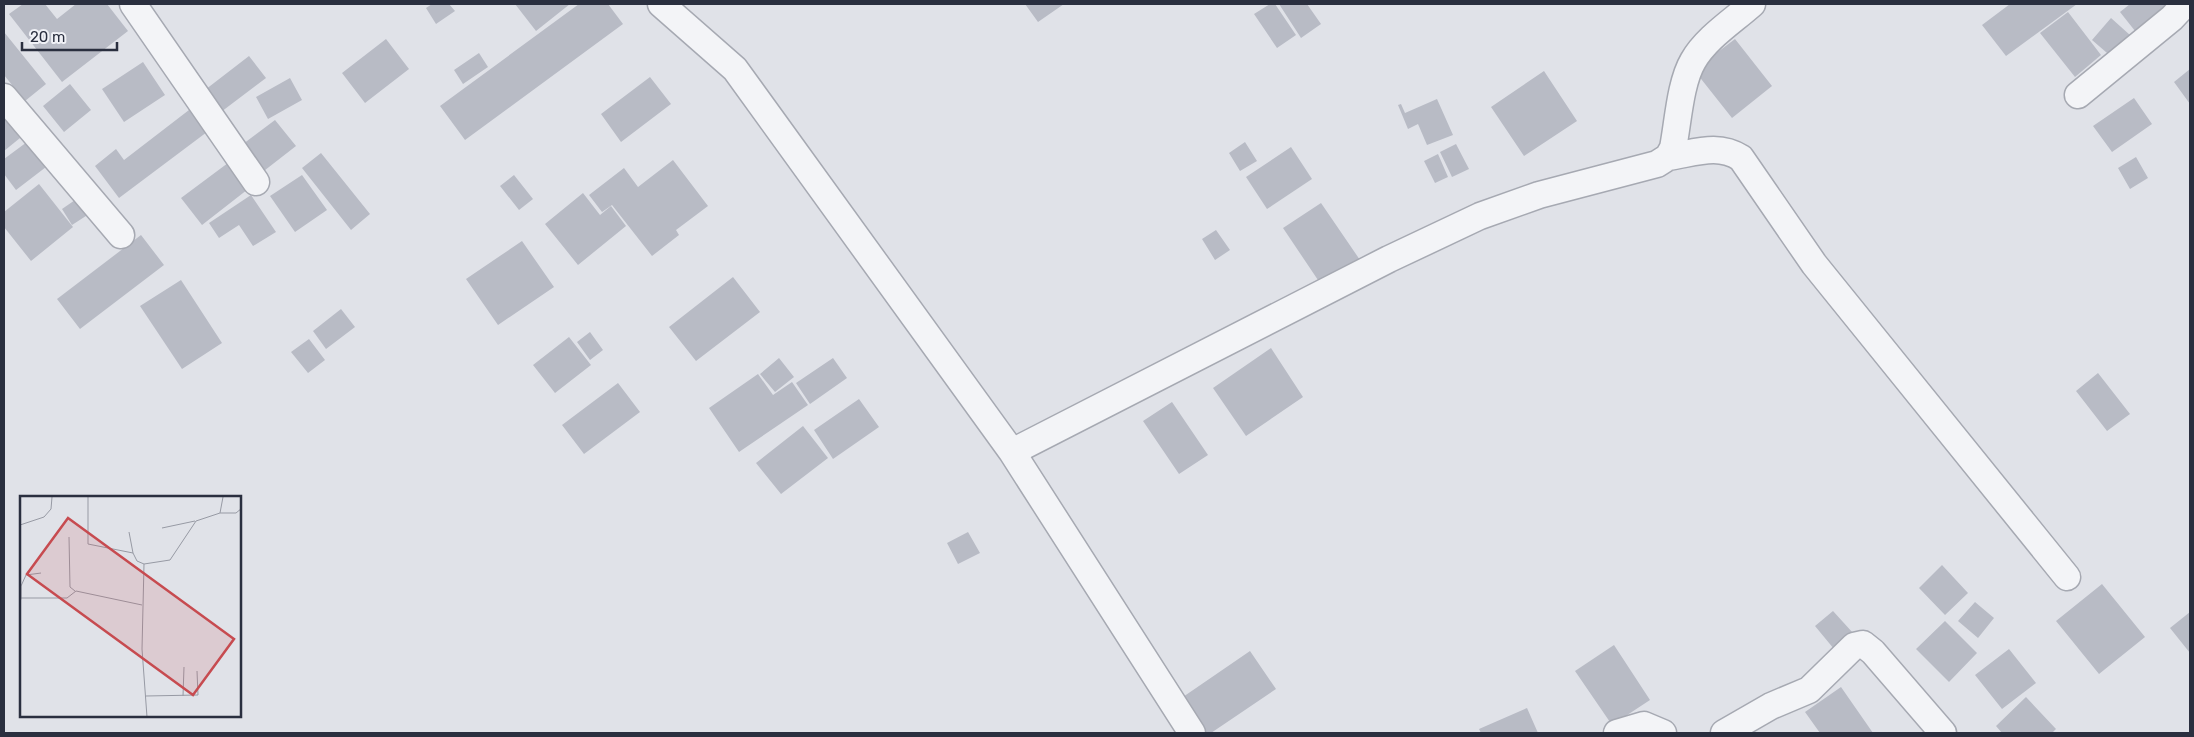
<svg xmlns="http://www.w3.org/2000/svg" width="2194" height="737" viewBox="0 0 2194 737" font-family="Rubik,sans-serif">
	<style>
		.building { fill: #b8bbc5 }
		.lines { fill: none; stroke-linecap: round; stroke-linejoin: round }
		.minor-casing { stroke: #a6a9b2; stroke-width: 29 }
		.minor { stroke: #f3f4f7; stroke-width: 26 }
		.inset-road { fill: none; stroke: #979aa4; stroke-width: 1 }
		.view { fill: #c74b50; fill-opacity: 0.15; stroke: #c74b50; stroke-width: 2.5 }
		.inset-edge { fill: none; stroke: #2a2f3f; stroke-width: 2.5 }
	</style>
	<rect width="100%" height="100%" fill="#e0e2e8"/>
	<!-- building -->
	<path class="building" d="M 23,4 L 45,4 L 57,19 L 76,4 L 107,4 L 128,31 L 62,82 L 9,14 Z
		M 432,4 L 449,4 L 455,11 L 436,24 L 426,8 Z
		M 515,4 L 570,4 L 536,31 Z
		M 579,4 L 608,4 L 623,24 L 465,140 L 440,106 Z
		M 1025,4 L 1064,4 L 1038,22 Z
		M 1270,4 L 1275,4 L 1296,35 L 1277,48 L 1254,14 Z
		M 1279,4 L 1307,4 L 1321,24 L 1301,38 Z
		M 2010,4 L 2077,4 L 2006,56 L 1982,25 Z
		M 2130,4 L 2174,4 L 2139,36 L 2120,12 Z
		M 2068,12 L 2101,55 L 2075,77 L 2040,33 Z
		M 2111,18 L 2140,44 L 2121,65 L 2092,40 Z
		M 4,32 L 46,84 L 25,101 L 4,75 Z
		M 386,39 L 409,69 L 365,103 L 342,73 Z
		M 1735,39 L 1772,86 L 1732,118 L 1694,70 Z
		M 479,53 L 488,67 L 463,84 L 454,70 Z
		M 249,56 L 266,78 L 217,115 L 201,93 Z
		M 143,62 L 165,95 L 124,122 L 102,89 Z
		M 2190,69 L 2190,104 L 2174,82 Z
		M 1544,71 L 1577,121 L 1524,156 L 1491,107 Z
		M 650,77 L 671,104 L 621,142 L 601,114 Z
		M 290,78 L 302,100 L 268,119 L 256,97 Z
		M 70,84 L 91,110 L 64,132 L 43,106 Z
		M 2134,98 L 2152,124 L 2112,152 L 2093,126 Z
		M 1437,99 L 1453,135 L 1427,145 L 1418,124 L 1408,129 L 1398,105 L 1401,104 L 1405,113 Z
		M 189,110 L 207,132 L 119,198 L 95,166 L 116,149 L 124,160 Z
		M 4,116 L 20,138 L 4,151 Z
		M 275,120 L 296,146 L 260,174 L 239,147 Z
		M 27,142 L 46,167 L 16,190 L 4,174 L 4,159 Z
		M 1245,142 L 1257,161 L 1240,171 L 1229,153 Z
		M 1456,144 L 1469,169 L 1452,177 L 1440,152 Z
		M 1291,147 L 1312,179 L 1267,209 L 1246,177 Z
		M 321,153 L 370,214 L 351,230 L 302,168 Z
		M 1438,154 L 1448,177 L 1435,183 L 1424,161 Z
		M 2136,157 L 2148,178 L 2130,189 L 2118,168 Z
		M 232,160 L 252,186 L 202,225 L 181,198 Z
		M 673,160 L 708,206 L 676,230 L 679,235 L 652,256 L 612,205 L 602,212 L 589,195 L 624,168 L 638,187 Z
		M 302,175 L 327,210 L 295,232 L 270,196 Z
		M 514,175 L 533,199 L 519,210 L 500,186 Z
		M 39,184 L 73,227 L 31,261 L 4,227 L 4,212 Z
		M 583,193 L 600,215 L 611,206 L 626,226 L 578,265 L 545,224 Z
		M 251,195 L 276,232 L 253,246 L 239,225 L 219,238 L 209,223 Z
		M 78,198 L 89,214 L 72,225 L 62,209 Z
		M 1321,203 L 1360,260 L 1322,286 L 1283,228 Z
		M 1216,230 L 1230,250 L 1215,260 L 1202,239 Z
		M 141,235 L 164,265 L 80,329 L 57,299 Z
		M 522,241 L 554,287 L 498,325 L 466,279 Z
		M 733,277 L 760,312 L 696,361 L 669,327 Z
		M 181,280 L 222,343 L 182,369 L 140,306 Z
		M 341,309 L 355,327 L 326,349 L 313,331 Z
		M 590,332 L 603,350 L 590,360 L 577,342 Z
		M 569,337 L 591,365 L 555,393 L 533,365 Z
		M 309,339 L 325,360 L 308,373 L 291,352 Z
		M 1271,348 L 1303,397 L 1246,436 L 1213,388 Z
		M 779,358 L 794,377 L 775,392 L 760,374 Z
		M 833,358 L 847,378 L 810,404 L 796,383 Z
		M 2098,373 L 2130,414 L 2107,431 L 2076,391 Z
		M 758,374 L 773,395 L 792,382 L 808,405 L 739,452 L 709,408 Z
		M 618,383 L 640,412 L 584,454 L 562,425 Z
		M 859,399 L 879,427 L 833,459 L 814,430 Z
		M 1172,402 L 1208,455 L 1179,474 L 1143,421 Z
		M 803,426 L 828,458 L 781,494 L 756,463 Z
		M 968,532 L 980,553 L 958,564 L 947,543 Z
		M 1942,565 L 1968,593 L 1945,615 L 1919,588 Z
		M 2102,584 L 2145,637 L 2099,674 L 2056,621 Z
		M 1975,602 L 1994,618 L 1978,638 L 1958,621 Z
		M 1833,611 L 1853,633 L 1834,649 L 1815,626 Z
		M 2190,612 L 2190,653 L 2170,628 Z
		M 1945,621 L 1977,653 L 1949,682 L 1916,649 Z
		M 1614,645 L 1650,700 L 1612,725 L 1575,671 Z
		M 2009,649 L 2036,683 L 2002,709 L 1975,675 Z
		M 1250,651 L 1276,689 L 1211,733 L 1204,733 L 1180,699 Z
		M 1841,687 L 1873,733 L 1820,733 L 1805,712 Z
		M 2026,697 L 2056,729 L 2052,733 L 2002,733 L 1996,726 Z
		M 1527,708 L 1538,733 L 1481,733 L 1479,729 Z"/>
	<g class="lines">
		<defs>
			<path id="minor" d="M 133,4 L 256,182
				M 661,4 L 735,69 L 1012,452 L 1192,733
				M 2078,95 L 2172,18 L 2185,4
				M 4,97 L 121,235
				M 1668,157 C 1695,153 1718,143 1741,158 L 1814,264 L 2067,577
				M 1012,452 L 1389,259 L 1480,216 L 1539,195 L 1657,164 L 1668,157 L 1673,148 C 1678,123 1680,83 1693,61 C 1706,38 1733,21 1752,4
				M 1617,733 L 1644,725 L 1663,733
				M 1724,733 L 1771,706 L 1809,690 L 1854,646 L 1863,644 L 1873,652 L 1943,733"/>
		</defs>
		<!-- minor casing -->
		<use href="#minor" class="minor-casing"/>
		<!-- minor -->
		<use href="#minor" class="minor"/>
	</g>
	<!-- overview -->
	<g transform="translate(20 496)">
		<rect width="221" height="221" fill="#e0e2e8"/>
		<path class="inset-road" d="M 68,1 L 68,48 L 113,57 L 117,65 L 124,68M 200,17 L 216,17 L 222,12M 0,29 L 24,21 L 31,13 L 32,1M 142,32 L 175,25M 109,36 L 113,57M 49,41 L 50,91 L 55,95M 1,102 L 1,90 L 6,79 L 21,77M 0,107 L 1,102 L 47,102 L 56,95 L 122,109M 126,200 L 178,199 L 177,175M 163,200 L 164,171M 127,221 L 122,153 L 124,68 L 150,64 L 176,25 L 200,17 L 203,1"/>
		<path class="view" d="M 48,22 L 214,143 L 173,199 L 7,78 Z"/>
		<rect width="221" height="221" class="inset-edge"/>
	</g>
	<!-- border -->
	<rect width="2194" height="737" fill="none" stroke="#2a2f3f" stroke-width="10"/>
	<!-- scale -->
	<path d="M22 42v8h95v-8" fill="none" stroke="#2a2f3f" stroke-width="2.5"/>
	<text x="30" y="42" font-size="15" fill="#2a2f3f" stroke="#f0f1f6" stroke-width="4" paint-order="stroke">20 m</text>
</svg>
